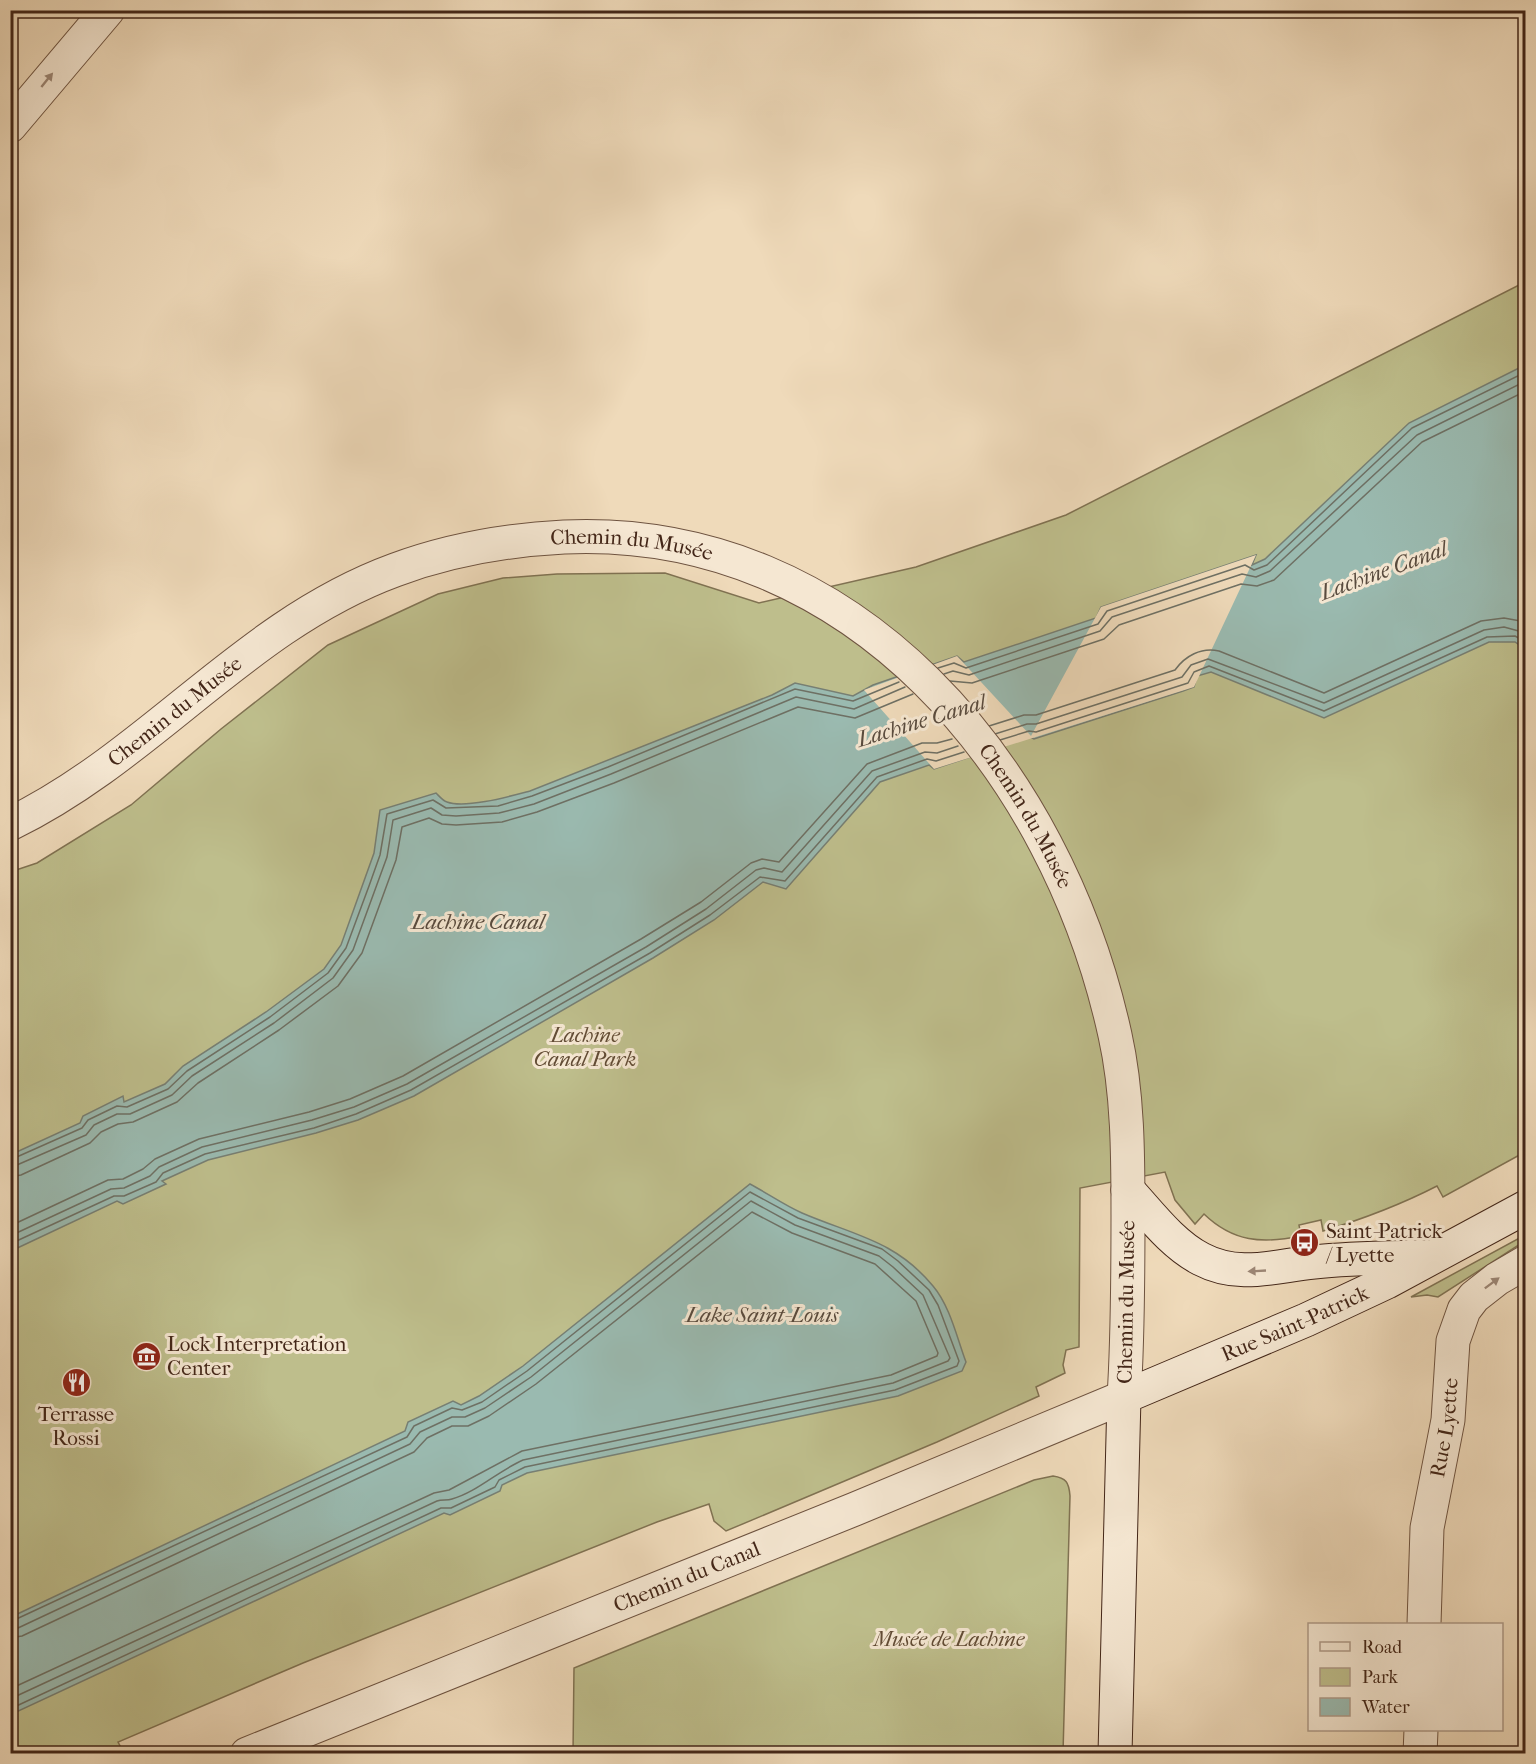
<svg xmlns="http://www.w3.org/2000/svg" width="1536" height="1764" viewBox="0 0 1536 1764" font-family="'IM FELL French Canon',serif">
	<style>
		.green { fill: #bebe8c; stroke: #807252; stroke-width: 1.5 }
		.water { fill: #9abab0; stroke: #777f73; stroke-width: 1.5 }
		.pier { fill: #efdaba }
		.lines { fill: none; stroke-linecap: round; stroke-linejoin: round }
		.shore { stroke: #6e7064; stroke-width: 1.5 }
		.minor-casing { stroke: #6e5340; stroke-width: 35 }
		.tertiary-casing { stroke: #6e5340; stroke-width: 35 }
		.secondary-casing { stroke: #432618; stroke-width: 35 }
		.minor { stroke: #f5e7d2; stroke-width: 33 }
		.tertiary { stroke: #f5e7d2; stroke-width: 33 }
		.secondary { stroke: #f5e7d2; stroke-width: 33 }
		.oneway { fill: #9c8675 }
		.labels { text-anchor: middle; stroke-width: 6; stroke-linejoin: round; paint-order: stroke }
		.street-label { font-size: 21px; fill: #432618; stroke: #f5e7d2 }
		.park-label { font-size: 21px; font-style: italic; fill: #624c35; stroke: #f5e7d2 }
		.poi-label { font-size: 21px; fill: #432618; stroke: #f5e7d2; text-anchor: start }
		.water-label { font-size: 22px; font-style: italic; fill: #594b3e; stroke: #f5e7d2 }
	</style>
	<rect width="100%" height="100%" fill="#efdaba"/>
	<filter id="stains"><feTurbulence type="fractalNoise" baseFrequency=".00333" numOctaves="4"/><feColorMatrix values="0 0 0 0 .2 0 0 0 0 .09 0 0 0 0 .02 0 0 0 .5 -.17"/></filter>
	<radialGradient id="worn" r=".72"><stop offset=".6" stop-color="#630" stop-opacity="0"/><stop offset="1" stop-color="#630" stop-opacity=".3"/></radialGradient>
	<!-- green -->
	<path class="green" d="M 1525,282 L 1525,1152 L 1443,1197 L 1437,1186 C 1400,1205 1363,1219 1323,1231 L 1321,1220 L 1299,1225 L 1301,1236 C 1262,1244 1233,1242 1204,1214 L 1195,1224 L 1175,1200 L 1165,1172 L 1080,1188 L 1079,1347 L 1066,1350 L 1063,1365 L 1065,1373 L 1036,1387 L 1039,1396 L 937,1442 L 726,1531 L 714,1521 L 709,1504 L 657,1522 L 303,1663 L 118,1742 L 124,1753 L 11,1753 L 10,872 L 37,863 L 131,805 L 221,729 L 328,645 L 438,594 L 503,578 L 557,574 L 665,573 L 759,603 L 916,567 L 1066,515 Z
		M 1525,1235 L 1525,1241 L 1438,1297 L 1427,1295 L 1411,1297 Z
		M 1053,1476 C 1066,1478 1069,1482 1070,1496 L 1063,1753 L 573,1753 L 574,1668 L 1034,1480 Z"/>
	<!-- water -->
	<path class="water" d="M 1525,365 L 1525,649 L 1515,642 L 1489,642 L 1324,718 L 1211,672 L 1197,676 L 1194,687 L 1183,691 L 1034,739 L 1030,737 L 934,769 L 929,765 L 880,782 L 786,889 L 763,882 L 714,920 L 653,958 L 414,1096 L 358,1120 L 316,1133 L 208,1160 L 162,1181 L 166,1184 L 123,1204 L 117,1201 L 11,1251 L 10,1155 L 80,1123 L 83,1116 L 123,1096 L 124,1102 L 165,1084 L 183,1066 L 266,1012 L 324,969 L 341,945 L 374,853 L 380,810 L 436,793 C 439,796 443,801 447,802 C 465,809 511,796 530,791 L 772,695 L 795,683 L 853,696 L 873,685 L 957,656 L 964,662 L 1096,618 L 1101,607 L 1256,555 L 1252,565 L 1265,559 L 1409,423 Z
		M 750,1184 C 767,1193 784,1205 802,1213 C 853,1235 895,1240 933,1286 C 950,1306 957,1338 966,1362 L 962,1371 L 898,1396 L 527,1473 L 502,1485 L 500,1491 L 450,1515 L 444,1513 L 16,1712 L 11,1722 L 11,1617 L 405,1431 L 408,1422 L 453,1401 L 461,1405 L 479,1396 L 523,1366 Z"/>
	<!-- pier -->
	<path class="pier" d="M 1256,555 L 1194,687 L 934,769 L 864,690 L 957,656 L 1031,736 L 1101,607 Z"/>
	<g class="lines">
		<!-- shore -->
		<path class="shore" d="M 938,668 L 954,663 L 966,668 L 1098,624 L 1107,611 L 1245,565 L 1254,570 L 1267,565 L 1412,428 L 1526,372
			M 944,674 L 953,671 L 969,675 L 1100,631 L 1112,617 L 1242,574 L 1256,577 L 1270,571 L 1417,435 L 1526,381
			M 950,681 L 972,683 L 1104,639 L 1119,625 L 1241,584 L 1257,586 L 1274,580 L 1422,442 L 1526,391
			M 989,726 L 1024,715 L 1036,715 L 1175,670 C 1185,656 1201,647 1219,651 L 1324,693 L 1481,621 L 1504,618 L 1526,622
			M 995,734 L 1027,724 L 1036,724 L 1182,677 L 1191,665 L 1208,659 L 1324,703 L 1484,630 L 1504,627 L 1526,633
			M 1000,740 L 1029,731 L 1036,732 L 1188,683 L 1194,672 L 1209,666 L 1324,711 L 1487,637 L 1515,636 L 1526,642
			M 10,1160 L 82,1128 L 88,1120 L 117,1106 L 127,1107 L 168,1089 L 187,1071 L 270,1017 L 328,973 L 346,948 L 369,886 L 380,855 L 387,814 L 433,800 L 446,808 L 498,806 L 532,796 L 608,767 L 795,689 L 853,701 L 899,682
			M 10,1168 L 86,1135 L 94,1125 L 117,1114 L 130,1114 L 172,1095 L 192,1076 L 274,1023 L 333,978 L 353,950 L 387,857 L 393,820 L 431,808 L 442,815 L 456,816 L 499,813 L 534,804 L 611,774 L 796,697 L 854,709 L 905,687
			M 10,1177 L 21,1175 L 90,1143 L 101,1132 L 118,1124 L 133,1122 L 177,1102 L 198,1083 L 279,1030 L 338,986 L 362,953 L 396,860 L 402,827 L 429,818 L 442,824 L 456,825 L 502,822 L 537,812 L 614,783 L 798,707 L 855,718 L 913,694
			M 10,1226 L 108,1180 L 123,1179 L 143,1169 L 155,1159 L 199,1139 L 309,1112 L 350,1099 L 403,1076 L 641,939 L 701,902 L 751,863 L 762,859 L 779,862 L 867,764 L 922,743 L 937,743 L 952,739
			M 10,1236 L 111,1189 L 124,1188 L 150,1176 L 159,1167 L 202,1147 L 312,1120 L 354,1107 L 407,1084 L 646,947 L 706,909 L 756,870 L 764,868 L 782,872 L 872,771 L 925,752 L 937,753 L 958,746
			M 10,1244 L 114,1196 L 124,1196 L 156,1182 L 163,1173 L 205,1154 L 314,1128 L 356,1114 L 411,1090 L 650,953 L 710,915 L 760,877 L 785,881 L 877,777 L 927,759 L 936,761 L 964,752
			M 10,1622 L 407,1437 L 414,1426 L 452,1408 L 462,1410 L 482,1402 L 527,1371 L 750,1192 L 798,1218 L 882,1249 L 898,1261 L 929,1290 L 938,1305 L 959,1361 L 957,1366 L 895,1390 L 525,1467 L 499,1480 L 495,1487 L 451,1508 L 441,1508 L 10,1709
			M 10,1629 L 18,1628 L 410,1444 L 420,1432 L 452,1417 L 465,1417 L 485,1408 L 531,1377 L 751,1201 L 795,1225 L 879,1256 L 893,1267 L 923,1295 L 950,1358 L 948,1361 L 893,1383 L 523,1460 C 498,1471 477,1492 452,1499 C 447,1501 442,1499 437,1501 L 10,1699
			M 10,1638 L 22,1636 L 414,1452 L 427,1438 L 452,1426 L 468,1426 L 489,1416 L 536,1384 L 752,1212 L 792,1233 L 875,1264 L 916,1301 L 938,1353 L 937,1356 L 891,1375 L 522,1451 L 449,1490 L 434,1493 L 10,1689"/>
		<defs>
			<g id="minor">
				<path id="s1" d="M 1424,1624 L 1427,1528 L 1448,1420 L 1453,1341 L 1464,1310 L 1474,1297 L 1497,1279 L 1526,1262"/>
				<path id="s2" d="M 247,1754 L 855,1509 L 1124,1397"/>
				<path d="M 1420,1754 L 1421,1730"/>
			</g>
			<g id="tertiary">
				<path d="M 10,126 L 108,10"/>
				<path id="s3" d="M 10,824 C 152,755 245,625 395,570 C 449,550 506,540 564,537 C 855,524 1057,770 1115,1035 C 1128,1093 1128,1156 1128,1215 C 1128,1276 1128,1336 1124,1397"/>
			</g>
			<g id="secondary">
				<path d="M 1128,1190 C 1150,1214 1172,1244 1201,1259 C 1239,1279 1274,1266 1314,1262 C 1350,1258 1388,1258 1425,1257"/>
				<path id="s4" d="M 1115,1754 L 1124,1397 L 1306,1320 L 1387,1282 L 1526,1207"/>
			</g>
		</defs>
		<!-- minor casing -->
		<use href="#minor" class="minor-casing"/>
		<!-- tertiary casing -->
		<use href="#tertiary" class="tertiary-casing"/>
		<!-- secondary casing -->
		<use href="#secondary" class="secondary-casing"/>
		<!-- minor -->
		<use href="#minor" class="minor"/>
		<!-- tertiary -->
		<use href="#tertiary" class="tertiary"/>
		<!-- secondary -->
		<use href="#secondary" class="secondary"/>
	</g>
	<!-- one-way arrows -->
	<defs><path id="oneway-solid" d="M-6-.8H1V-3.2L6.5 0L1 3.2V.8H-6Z" transform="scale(1.5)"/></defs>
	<g class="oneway">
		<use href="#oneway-solid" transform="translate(47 80) rotate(-51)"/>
		<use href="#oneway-solid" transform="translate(1257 1271) rotate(177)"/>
		<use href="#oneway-solid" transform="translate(1492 1283) rotate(-37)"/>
	</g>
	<!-- icons -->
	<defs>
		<symbol id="bus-disc" viewBox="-11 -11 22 22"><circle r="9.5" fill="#8f2418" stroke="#f5e7d2"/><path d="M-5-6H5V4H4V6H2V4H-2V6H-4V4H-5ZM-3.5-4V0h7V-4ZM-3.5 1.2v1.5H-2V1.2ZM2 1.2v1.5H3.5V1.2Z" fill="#fff"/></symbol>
		<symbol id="museum-disc" viewBox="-11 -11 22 22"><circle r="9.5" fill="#8f2418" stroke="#f5e7d2"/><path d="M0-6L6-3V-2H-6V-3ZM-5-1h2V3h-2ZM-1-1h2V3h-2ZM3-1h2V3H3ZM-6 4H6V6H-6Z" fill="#fff"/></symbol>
		<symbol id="restaurant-disc" viewBox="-11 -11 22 22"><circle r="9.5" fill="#8f2418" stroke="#f5e7d2"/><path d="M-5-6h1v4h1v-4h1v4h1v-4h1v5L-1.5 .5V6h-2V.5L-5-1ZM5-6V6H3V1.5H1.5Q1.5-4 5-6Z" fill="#fff"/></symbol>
	</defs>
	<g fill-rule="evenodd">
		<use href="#bus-disc" x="1288" y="1226" width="33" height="33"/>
		<use href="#museum-disc" x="130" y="1340" width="33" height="33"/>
		<use href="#restaurant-disc" x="60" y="1366" width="33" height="33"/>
	</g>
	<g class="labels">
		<!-- street labels -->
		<g class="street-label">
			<text dy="7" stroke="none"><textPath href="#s3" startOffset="704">Chemin du Musée</textPath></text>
			<text dy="7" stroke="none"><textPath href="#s3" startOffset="200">Chemin du Musée</textPath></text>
			<text dy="7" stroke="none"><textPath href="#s3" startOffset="1206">Chemin du Musée</textPath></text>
			<text transform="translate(1126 1302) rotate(-89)" y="7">Chemin du Musée</text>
			<text dy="7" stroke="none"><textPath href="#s4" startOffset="543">Rue Saint-Patrick</textPath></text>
			<text dy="7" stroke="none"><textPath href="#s1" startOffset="198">Rue Lyette</textPath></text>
			<text dy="7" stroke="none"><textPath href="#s2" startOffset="474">Chemin du Canal</textPath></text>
		</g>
		<!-- park labels -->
		<g class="park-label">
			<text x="585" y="1042">Lachine<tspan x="585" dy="24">Canal Park</tspan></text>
			<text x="949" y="1646">Musée de Lachine</text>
		</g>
		<!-- poi labels -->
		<g class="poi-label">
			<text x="1326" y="1238">Saint-Patrick<tspan x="1326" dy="24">/ Lyette</tspan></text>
			<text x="167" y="1351">Lock Interpretation<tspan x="167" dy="24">Center</tspan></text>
			<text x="76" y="1421" text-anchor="middle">Terrasse<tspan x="76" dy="24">Rossi</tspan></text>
		</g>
		<!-- water labels -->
		<g class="water-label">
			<text transform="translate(1383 570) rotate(-20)" y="8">Lachine Canal</text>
			<text transform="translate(921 720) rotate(-17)" y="8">Lachine Canal</text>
			<text x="478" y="929">Lachine Canal</text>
			<text x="762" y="1322">Lake Saint-Louis</text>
		</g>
	</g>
	<!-- margin -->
	<rect width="1536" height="1764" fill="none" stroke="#efdaba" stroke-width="36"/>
	<rect x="12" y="12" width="1512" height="1740" fill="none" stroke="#432618" stroke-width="3"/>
	<rect x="18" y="18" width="1500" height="1728" fill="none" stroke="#432618" stroke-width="1.5"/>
	<!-- legend -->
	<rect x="1308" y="1623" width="195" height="108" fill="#f5e7d2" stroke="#ae9a88" stroke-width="1.5"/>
	<rect x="1320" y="1642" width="30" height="9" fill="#f5e7d2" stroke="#ae9a88" stroke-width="1.5"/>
	<text x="1362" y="1653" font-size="18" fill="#432618">Road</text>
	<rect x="1320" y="1668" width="30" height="18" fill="#bebe8c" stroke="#ae9a88" stroke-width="1.5"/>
	<text x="1362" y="1683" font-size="18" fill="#432618">Park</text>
	<rect x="1320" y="1698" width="30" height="18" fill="#9abab0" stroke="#ae9a88" stroke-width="1.5"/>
	<text x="1362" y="1713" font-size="18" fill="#432618">Water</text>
	<rect width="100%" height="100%" filter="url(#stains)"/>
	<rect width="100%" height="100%" fill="url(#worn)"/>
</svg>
